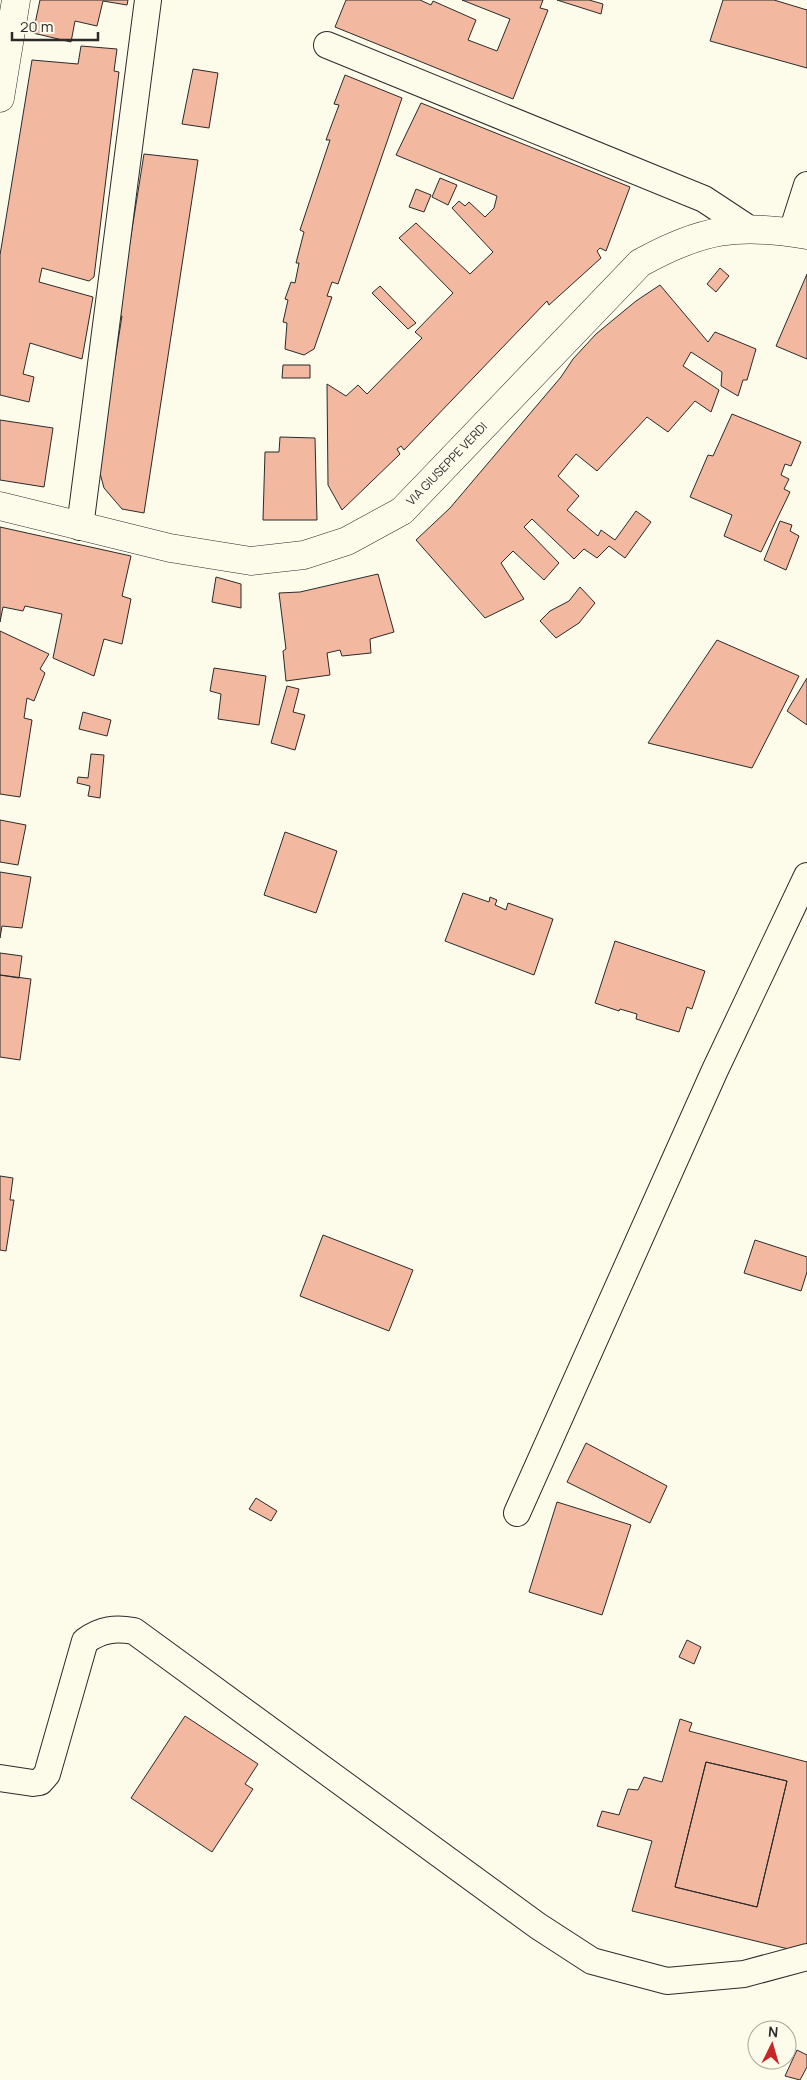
<svg xmlns="http://www.w3.org/2000/svg" width="807" height="2080" viewBox="0 0 807 2080" font-family="Manrope,sans-serif">
	<style>
		.building { fill: #f2b8a0; stroke: #2b2b2b; fill-rule: evenodd }
		.lines { fill: none; stroke-linecap: round; stroke-linejoin: round }
		.street-casing { stroke: #2b2b2b; stroke-width: 28 }
		.secondary-casing { stroke: #2b2b2b; stroke-width: 29 }
		.street { stroke: #fdfbea; stroke-width: 26 }
		.secondary { stroke: #fdfbea; stroke-width: 28 }
		.labels { text-anchor: middle; stroke-width: 4; stroke-linejoin: round; paint-order: stroke }
		.street-label { font-size: 12px; fill: #2b2b2b; stroke: #fdfbea }
	</style>
	<rect width="100%" height="100%" fill="#fdfbea"/>
	<!-- building -->
	<path class="building" d="M 40,0 L 128,0 L 127,5 L 103,1 L 97,26 L 75,21 L 71,42 L 33,33 Z
		M 346,0 L 420,0 L 431,5 L 433,1 L 476,20 L 468,40 L 497,51 L 510,19 L 462,0 L 543,0 L 540,8 L 548,10 L 513,99 L 335,27 Z
		M 557,0 L 589,0 L 603,4 L 601,14 Z
		M 723,0 L 774,0 L 807,10 L 807,68 L 710,41 Z
		M 81,46 L 117,49 L 114,71 L 119,72 L 94,277 L 89,281 L 42,268 L 39,282 L 93,297 L 82,359 L 30,343 L 23,374 L 34,377 L 29,402 L 0,395 L 0,255 L 32,60 L 78,64 Z
		M 193,69 L 218,73 L 209,128 L 182,124 Z
		M 345,75 L 402,98 L 338,284 L 332,282 L 327,296 L 332,297 L 314,349 L 304,355 L 285,349 L 287,323 L 283,322 L 288,300 L 285,299 L 291,282 L 295,283 L 299,263 L 296,263 L 304,232 L 300,230 L 330,140 L 326,140 L 339,105 L 334,104 Z
		M 421,103 L 630,187 L 606,251 L 600,248 L 597,251 L 601,258 L 549,305 L 547,301 L 404,450 L 401,446 L 397,449 L 400,454 L 342,510 L 328,485 L 327,384 L 346,396 L 358,385 L 367,394 L 422,338 L 415,332 L 453,293 L 399,238 L 416,223 L 470,274 L 493,252 L 452,208 L 459,201 L 465,206 L 469,202 L 485,217 L 494,208 L 497,196 L 396,155 Z
		M 144,154 L 198,160 L 144,513 L 122,509 L 104,488 L 98,466 L 122,316 L 118,317 Z
		M 440,178 L 457,185 L 448,205 L 432,197 Z
		M 416,189 L 431,195 L 424,212 L 409,207 Z
		M 720,268 L 729,276 L 716,292 L 707,284 Z
		M 807,274 L 807,359 L 776,346 Z
		M 660,285 L 708,342 L 715,332 L 756,349 L 747,380 L 743,380 L 738,396 L 721,386 L 722,372 L 691,352 L 683,366 L 719,390 L 711,412 L 695,401 L 668,432 L 647,417 L 597,471 L 576,454 L 558,476 L 579,496 L 567,510 L 598,536 L 601,530 L 615,540 L 636,511 L 651,522 L 625,558 L 609,546 L 597,558 L 584,549 L 574,559 L 532,519 L 524,527 L 559,563 L 544,580 L 513,551 L 501,563 L 524,599 L 485,618 L 416,540 L 450,508 L 561,377 L 573,359 L 596,334 L 636,301 Z
		M 380,286 L 416,323 L 408,329 L 372,293 Z
		M 283,365 L 310,365 L 310,378 L 282,378 Z
		M 732,414 L 801,442 L 791,466 L 785,464 L 781,475 L 789,479 L 784,489 L 790,492 L 761,552 L 724,536 L 732,515 L 690,497 L 708,455 L 713,456 Z
		M 0,420 L 53,428 L 44,487 L 0,480 Z
		M 280,437 L 315,438 L 317,520 L 263,520 L 265,452 L 279,452 Z
		M 780,521 L 792,525 L 790,531 L 799,536 L 786,570 L 764,560 Z
		M 0,527 L 131,556 L 122,596 L 131,599 L 122,644 L 104,639 L 94,676 L 53,658 L 62,614 L 25,606 L 23,611 L 3,607 L 0,622 Z
		M 378,574 L 394,632 L 370,639 L 371,653 L 342,656 L 340,650 L 327,653 L 330,675 L 286,681 L 283,651 L 286,649 L 279,593 L 300,592 Z
		M 216,577 L 241,584 L 241,608 L 212,602 Z
		M 580,587 L 595,603 L 579,623 L 556,638 L 540,621 L 550,611 L 569,601 Z
		M 0,631 L 49,654 L 40,669 L 45,673 L 34,701 L 27,698 L 24,718 L 32,720 L 20,797 L 0,794 Z
		M 717,640 L 799,676 L 752,768 L 648,743 Z
		M 214,668 L 266,676 L 259,725 L 218,719 L 221,694 L 210,691 Z
		M 807,678 L 807,725 L 787,711 Z
		M 287,686 L 299,689 L 293,712 L 305,715 L 295,750 L 271,743 Z
		M 83,712 L 111,720 L 107,736 L 79,729 Z
		M 91,754 L 104,755 L 100,798 L 88,796 L 90,786 L 77,783 L 78,777 L 88,778 Z
		M 0,820 L 26,825 L 18,865 L 0,862 Z
		M 285,832 L 337,851 L 316,913 L 264,895 Z
		M 0,872 L 31,877 L 22,928 L 2,926 L 0,938 Z
		M 463,893 L 489,902 L 490,897 L 497,900 L 495,905 L 506,910 L 508,903 L 553,919 L 534,975 L 445,941 Z
		M 615,941 L 705,971 L 692,1009 L 687,1007 L 679,1032 L 636,1019 L 637,1014 L 620,1009 L 619,1011 L 595,1003 Z
		M 0,953 L 22,956 L 19,978 L 0,975 Z
		M 0,975 L 31,979 L 20,1060 L 0,1057 Z
		M 0,1176 L 13,1178 L 10,1200 L 14,1200 L 6,1251 L 0,1250 Z
		M 323,1235 L 413,1270 L 389,1331 L 300,1296 Z
		M 755,1240 L 807,1257 L 807,1272 L 801,1291 L 744,1273 Z
		M 586,1443 L 667,1486 L 650,1523 L 567,1482 Z
		M 256,1498 L 277,1511 L 271,1521 L 249,1509 Z
		M 557,1502 L 631,1525 L 602,1615 L 529,1592 Z
		M 687,1640 L 701,1647 L 694,1664 L 679,1657 Z
		M 185,1716 L 258,1764 L 245,1784 L 253,1789 L 212,1852 L 131,1798 Z
		M 680,1719 L 692,1723 L 689,1731 L 807,1762 L 807,1944 L 805,1953 L 632,1911 L 652,1841 L 597,1826 L 602,1811 L 619,1815 L 628,1789 L 638,1790 L 644,1777 L 662,1782 ZM 706,1762 L 787,1781 L 757,1907 L 675,1887 Z
		M 706,1762 L 787,1781 L 757,1907 L 675,1887 Z
		M 797,2050 L 807,2055 L 807,2067 L 800,2080 L 785,2076 Z"/>
	<g class="lines">
		<defs>
			<path id="street" d="M 327,45 L 704,199 L 751,230
				M 792,232 L 807,185
				M 80,527 L 148,0
				M 517,1513 L 715,1070 L 807,876
				M 0,1778 L 33,1783 L 40,1782 L 47,1774 L 85,1641 C 102,1629 115,1628 134,1631 L 538,1926 L 592,1961 L 667,1981 L 744,1974 L 807,1957"/>
			<path id="secondary" d="M 0,98 L 16,0
				M 0,506 L 170,548 L 251,561 L 304,555 L 347,541 L 402,511 L 640,263 C 701,229 738,223 807,235"/>
		</defs>
		<!-- street casing -->
		<use href="#street" class="street-casing"/>
		<!-- secondary casing -->
		<use href="#secondary" class="secondary-casing"/>
		<!-- street -->
		<use href="#street" class="street"/>
		<!-- secondary -->
		<use href="#secondary" class="secondary"/>
	</g>
	<g class="labels">
		<!-- street labels -->
		<g class="street-label">
			<text transform="translate(447 464) rotate(-46)" y="4">VIA GIUSEPPE VERDI</text>
		</g>
	</g>
	<!-- north arrow -->
	<g transform="translate(772 2045) rotate(5)"><circle r="24" fill="#fdfbea" stroke="#a9a89e"/>
	<path d="M0-4L9 19L0 12L-9 19Z" fill="#c62828"/>
	<text y="-8" font-size="14" font-weight="bold" text-anchor="middle" fill="#2b2b2b">N</text>
	</g>
	<!-- scale -->
	<path d="M12 32v8h86v-8" fill="none" stroke="#2b2b2b" stroke-width="2.5"/>
	<text x="20" y="32" font-size="15" fill="#2b2b2b" stroke="#fdfbea" stroke-width="4" paint-order="stroke">20 m</text>
</svg>
